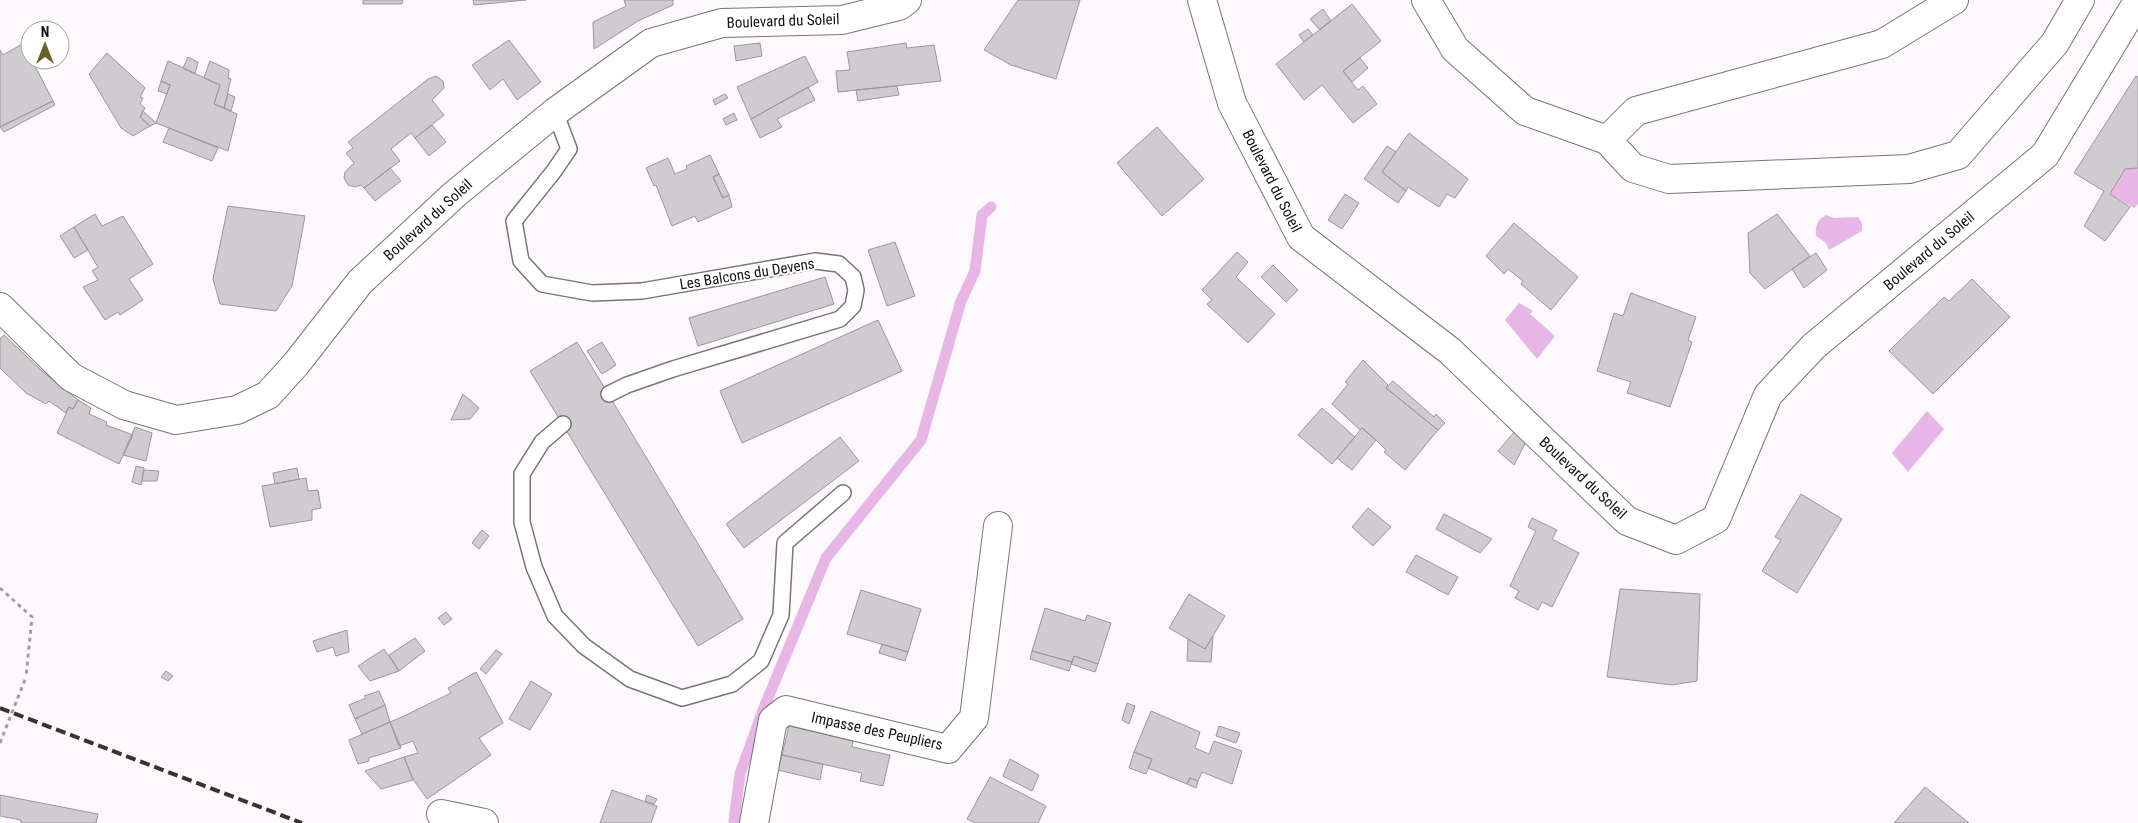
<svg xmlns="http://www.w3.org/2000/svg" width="2138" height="823" viewBox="0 0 2138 823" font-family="'Roboto Condensed',sans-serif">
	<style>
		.water { fill: #e7b6e7 }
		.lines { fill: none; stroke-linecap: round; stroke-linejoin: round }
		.stream { stroke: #e7b6e7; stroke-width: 11 }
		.building { fill: #cfcbcf; stroke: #9a969a }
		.lane-casing { stroke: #787478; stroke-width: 18 }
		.street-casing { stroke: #787478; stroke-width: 30 }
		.path { stroke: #a19ea1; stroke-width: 3; stroke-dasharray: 4 4; stroke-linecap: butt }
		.lane { stroke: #fff; stroke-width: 15 }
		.street { stroke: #fff; stroke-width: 28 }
		.rail { stroke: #343334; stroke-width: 4; stroke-dasharray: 10 5; stroke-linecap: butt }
		.path-bridge { stroke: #a19ea1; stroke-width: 3; stroke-dasharray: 4 4; stroke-linecap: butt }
		.labels { text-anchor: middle; stroke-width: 4; stroke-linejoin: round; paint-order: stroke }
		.street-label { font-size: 15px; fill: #141314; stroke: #fff }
	</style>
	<rect width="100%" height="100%" fill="#fcf8fc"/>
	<!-- water -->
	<path class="water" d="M 2138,168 L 2138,204 L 2134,208 L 2110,194 L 2125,169 Z
		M 1826,215 L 1834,218 L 1858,217 L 1862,223 L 1862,231 L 1829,250 L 1826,243 L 1816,236 C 1815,226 1817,220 1826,215 Z
		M 1519,303 L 1533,311 L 1530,314 L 1555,336 L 1537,359 L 1505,320 Z
		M 1927,411 L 1944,429 L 1908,472 L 1892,453 Z"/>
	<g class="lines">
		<!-- stream -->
		<path class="stream" d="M 734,821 L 740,774 L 765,705 L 826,558 L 921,440 L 961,301 L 975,271 L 982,215 L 991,207"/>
	</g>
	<!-- building -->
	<path class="building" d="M 363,0 L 403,0 L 402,4 L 363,4 Z
		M 473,0 L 526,0 L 474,5 Z
		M 624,0 L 673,0 L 673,5 L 638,21 L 594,49 L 593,22 L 626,6 Z
		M 1018,0 L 1080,0 L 1056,79 L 1011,65 L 984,50 Z
		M 1352,4 L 1381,41 L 1343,71 L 1358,90 L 1363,86 L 1377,104 L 1353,123 L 1322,85 L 1304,100 L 1276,64 Z
		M 1323,9 L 1331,21 L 1320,30 L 1310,19 Z
		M 1308,29 L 1313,35 L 1304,42 L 1299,35 Z
		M 509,40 L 541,82 L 517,100 L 503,79 L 490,90 L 472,65 Z
		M 24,43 L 30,56 L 30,60 L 32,60 L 53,101 L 0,127 L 0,50 L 3,55 Z
		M 760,43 L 762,56 L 736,61 L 734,46 Z
		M 906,43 L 907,48 L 934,45 L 941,81 L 838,92 L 836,71 L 850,70 L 847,52 Z
		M 107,53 L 145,88 L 140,97 L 143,98 L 140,104 L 145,108 L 140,117 L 150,126 L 133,136 L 121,128 L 89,74 Z
		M 805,56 L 818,82 L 751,119 L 737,87 Z
		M 188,57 L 198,62 L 195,74 L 183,68 Z
		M 1360,58 L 1368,68 L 1352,82 L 1343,71 Z
		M 168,61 L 220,85 L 214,104 L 237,114 L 228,151 L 156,123 L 170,85 L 161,81 Z
		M 210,61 L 229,70 L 228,78 L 231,79 L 224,108 L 214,104 L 220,85 L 204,78 Z
		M 436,76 L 443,81 L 444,88 L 432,100 L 444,115 L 415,138 L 411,133 L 391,149 L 400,161 L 364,188 L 361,185 L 355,187 L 348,185 L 344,178 L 345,172 L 354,163 L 346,153 L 353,148 L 348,142 L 428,79 Z
		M 2136,76 L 2138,77 L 2138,168 L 2125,169 L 2110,194 L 2130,207 L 2105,241 L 2084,226 L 2104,191 L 2074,173 Z
		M 161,81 L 170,85 L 167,94 L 158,91 Z
		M 897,86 L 899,95 L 858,101 L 856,90 Z
		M 808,87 L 815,100 L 777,119 L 782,127 L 760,138 L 751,119 Z
		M 228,94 L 235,97 L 231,111 L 224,108 Z
		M 725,94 L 728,98 L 715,105 L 713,100 Z
		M 53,101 L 55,105 L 4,132 L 0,127 Z
		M 143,111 L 156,123 L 150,126 L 140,117 Z
		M 734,113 L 737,120 L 726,125 L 723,119 Z
		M 432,125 L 446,142 L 429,156 L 415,138 Z
		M 1157,127 L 1204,179 L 1162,216 L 1117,163 Z
		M 169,128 L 218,148 L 212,161 L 163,142 Z
		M 1409,133 L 1468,179 L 1455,198 L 1447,194 L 1439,207 L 1408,187 L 1406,191 L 1382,172 Z
		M 1387,146 L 1396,152 L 1382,172 L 1406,191 L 1398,203 L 1364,179 Z
		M 710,155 L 719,174 L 713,177 L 723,198 L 729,195 L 732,207 L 698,222 L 695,216 L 672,226 L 656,185 L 654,186 L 646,168 L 668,158 L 675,174 L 687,169 L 686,166 Z
		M 390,168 L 401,181 L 375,201 L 364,188 Z
		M 719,174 L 729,195 L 723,198 L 713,177 Z
		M 1345,194 L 1359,203 L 1342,229 L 1328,220 Z
		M 228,206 L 305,216 L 292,286 L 276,311 L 220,304 L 213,279 Z
		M 95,214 L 102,226 L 123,216 L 153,264 L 129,279 L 143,300 L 120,315 L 118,312 L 105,320 L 83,287 L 98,280 L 92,271 L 98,267 L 74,227 Z
		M 1777,214 L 1810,256 L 1765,289 L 1750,273 L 1748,233 Z
		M 1514,223 L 1578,277 L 1551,310 L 1521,284 L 1523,281 L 1508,269 L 1504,274 L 1486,256 Z
		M 74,227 L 88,250 L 74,258 L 60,236 Z
		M 895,242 L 915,296 L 887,306 L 868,250 Z
		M 1237,252 L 1248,262 L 1236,277 L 1275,314 L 1248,343 L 1207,304 L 1212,300 L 1202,290 Z
		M 1816,253 L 1827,270 L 1804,288 L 1792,269 Z
		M 1273,265 L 1298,290 L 1286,302 L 1261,277 Z
		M 825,277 L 834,304 L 698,346 L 689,318 Z
		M 1972,279 L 2010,317 L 1933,394 L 1889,351 L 1944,297 L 1949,301 Z
		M 1631,293 L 1696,317 L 1688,340 L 1692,342 L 1670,407 L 1627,393 L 1631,382 L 1597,371 L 1614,313 L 1623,316 Z
		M 878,320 L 902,371 L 742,443 L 720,391 Z
		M 4,335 L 42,371 L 78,400 L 73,409 L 69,407 L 66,413 L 49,401 L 46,404 L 26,393 L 0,368 L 0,339 Z
		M 577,342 L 743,619 L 698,646 L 530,371 Z
		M 602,342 L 616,365 L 602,374 L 587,351 Z
		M 1363,360 L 1388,385 L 1386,388 L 1438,430 L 1405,470 L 1384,452 L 1386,450 L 1376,440 L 1362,428 L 1360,430 L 1332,404 L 1348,384 L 1345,382 Z
		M 1393,381 L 1434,417 L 1436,414 L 1445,423 L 1438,430 L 1386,388 Z
		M 463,394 L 479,408 L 470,419 L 451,420 Z
		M 78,400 L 91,408 L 89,414 L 107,422 L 106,425 L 133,435 L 119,464 L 57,433 L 69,407 L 73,409 Z
		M 1322,408 L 1355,437 L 1332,464 L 1298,435 Z
		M 135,427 L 152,433 L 146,461 L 123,455 Z
		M 1362,428 L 1376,440 L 1352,470 L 1337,458 Z
		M 1515,431 L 1527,440 L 1514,465 L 1498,451 Z
		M 840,437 L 859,461 L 744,548 L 726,524 Z
		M 136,466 L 144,468 L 141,485 L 132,482 Z
		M 297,468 L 299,479 L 275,484 L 273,473 Z
		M 144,470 L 159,471 L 157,481 L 142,481 Z
		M 306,478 L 308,491 L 318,490 L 321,508 L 312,510 L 312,520 L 270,527 L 262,486 Z
		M 1801,494 L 1842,519 L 1797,593 L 1762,571 L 1781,540 L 1775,537 Z
		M 1368,508 L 1391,527 L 1373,546 L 1352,527 Z
		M 1444,514 L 1492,539 L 1480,553 L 1436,529 Z
		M 1532,518 L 1557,530 L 1552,539 L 1579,553 L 1552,607 L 1542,602 L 1538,610 L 1515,598 L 1519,591 L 1510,586 L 1536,531 L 1528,527 Z
		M 482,530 L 489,536 L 479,549 L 472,543 Z
		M 1416,555 L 1458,577 L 1448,595 L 1406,572 Z
		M 1620,589 L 1700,594 L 1697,681 L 1672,685 L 1607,677 Z
		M 861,590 L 921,609 L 908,652 L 847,634 Z
		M 1189,594 L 1225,616 L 1205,649 L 1169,628 Z
		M 1045,608 L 1085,621 L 1087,615 L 1111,623 L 1098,664 L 1074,656 L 1072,662 L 1032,651 Z
		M 446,612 L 452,619 L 444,625 L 438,618 Z
		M 347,630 L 349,652 L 336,656 L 333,647 L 317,652 L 313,641 Z
		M 1213,636 L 1211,662 L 1187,661 L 1188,639 L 1205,649 Z
		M 415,638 L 425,651 L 399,671 L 389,655 Z
		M 882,644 L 908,652 L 905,661 L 879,653 Z
		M 384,649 L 399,671 L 370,681 L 358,666 Z
		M 496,650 L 502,654 L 486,674 L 480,669 Z
		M 1032,651 L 1072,662 L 1069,671 L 1030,659 Z
		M 1074,656 L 1098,664 L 1095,672 L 1071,664 Z
		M 166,671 L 173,676 L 168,681 L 161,677 Z
		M 476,672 L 503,723 L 479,738 L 491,755 L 427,799 L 413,779 L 404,757 L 418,753 L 413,741 L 399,746 L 390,722 L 402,717 L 451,693 L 448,688 Z
		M 531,681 L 552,694 L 530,730 L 509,719 Z
		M 379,691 L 385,705 L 355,719 L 349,705 L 366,698 L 364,696 Z
		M 1127,703 L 1135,706 L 1129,724 L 1122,720 Z
		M 385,705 L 390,722 L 362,734 L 355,719 Z
		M 1151,711 L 1200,732 L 1195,748 L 1209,754 L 1214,741 L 1242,751 L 1232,784 L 1202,772 L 1198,781 L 1190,778 L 1187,784 L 1148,768 L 1152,759 L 1134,752 Z
		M 390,722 L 401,748 L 369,758 L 369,761 L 358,764 L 349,740 Z
		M 789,726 L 853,741 L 852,747 L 890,755 L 883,786 L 860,781 L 862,773 L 782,755 Z
		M 1219,726 L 1240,733 L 1236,743 L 1216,736 Z
		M 1134,752 L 1152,759 L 1146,774 L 1129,768 Z
		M 782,755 L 823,764 L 820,780 L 778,770 Z
		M 404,757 L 413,780 L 381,789 L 365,771 Z
		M 1010,759 L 1039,775 L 1032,791 L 1003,776 Z
		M 990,777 L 1046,806 L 1038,823 L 975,823 L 967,819 Z
		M 1190,778 L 1198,781 L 1196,788 L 1187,784 Z
		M 1925,787 L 1969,823 L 1894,823 Z
		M 612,790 L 657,806 L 651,823 L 600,823 Z
		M 0,795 L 98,814 L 96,823 L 21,823 L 21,820 L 0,816 Z
		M 647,795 L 657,799 L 654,804 L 645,801 Z"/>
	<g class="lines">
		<defs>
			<path id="lane" d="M 555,112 L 569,149 L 554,171 L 514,221 L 521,261 L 542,284 L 592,293 L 642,291 L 815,261 L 839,264 L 853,277 L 856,290 L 853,306 L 840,319 L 673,369 L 627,385 L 609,394
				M 563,424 L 542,442 L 522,474 L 522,522 L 534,567 L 555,616 L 584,646 L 630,679 L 682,698 L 732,684 L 761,661 L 781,615 L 785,543 L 843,493"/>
			<path id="street" d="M 1202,0 L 1232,103 L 1301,237 L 1450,351 L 1627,521 L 1676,540 L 1716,519 L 1768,395 L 1814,346 L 2045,155 L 2138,1
				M 1426,0 L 1455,49 L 1525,111 L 1607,140
				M 1954,0 L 1882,44 L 1636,111 L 1607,140 L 1633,168 L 1669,179 L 1909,169 L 1958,155 L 2055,43 L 2080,0
				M 0,307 L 71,377 L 124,405 L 176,420 L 237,410 L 268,395 L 296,364 L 360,282 L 455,194 L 555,112 L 651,43 L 722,23 L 842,20 L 899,6 L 907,0
				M 441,814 L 484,823
				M 754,823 L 773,720 L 786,710 L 948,749 L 974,718 L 998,526"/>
		</defs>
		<!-- lane casing -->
		<use href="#lane" class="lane-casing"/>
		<!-- street casing -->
		<use href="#street" class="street-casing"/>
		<!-- path -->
		<path class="path" d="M 0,588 L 32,617 L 26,677"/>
		<!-- lane -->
		<use href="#lane" class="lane"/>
		<!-- street -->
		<use href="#street" class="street"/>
		<!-- rail -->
		<path class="rail" d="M 0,708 L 302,823"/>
		<!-- path-bridge -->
		<path class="path-bridge" d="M 0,743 L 26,677"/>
	</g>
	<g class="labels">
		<!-- street labels -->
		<g class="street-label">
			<text transform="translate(783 21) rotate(-2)" y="5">Boulevard du Soleil</text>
			<text transform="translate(1272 181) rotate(63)" y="5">Boulevard du Soleil</text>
			<text transform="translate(428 220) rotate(-42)" y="5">Boulevard du Soleil</text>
			<text transform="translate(1929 251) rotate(-40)" y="5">Boulevard du Soleil</text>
			<text transform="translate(747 274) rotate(-9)" y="5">Les Balcons du Devens</text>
			<text transform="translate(1583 478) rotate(43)" y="5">Boulevard du Soleil</text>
			<text transform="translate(877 731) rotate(12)" y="5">Impasse des Peupliers</text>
		</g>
	</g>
	<!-- north arrow -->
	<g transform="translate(45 45)"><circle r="24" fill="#ffffff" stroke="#a1a1a1"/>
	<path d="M0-4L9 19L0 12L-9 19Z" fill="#6a5f2c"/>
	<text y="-8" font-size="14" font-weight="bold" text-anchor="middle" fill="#141314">N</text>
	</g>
</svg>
